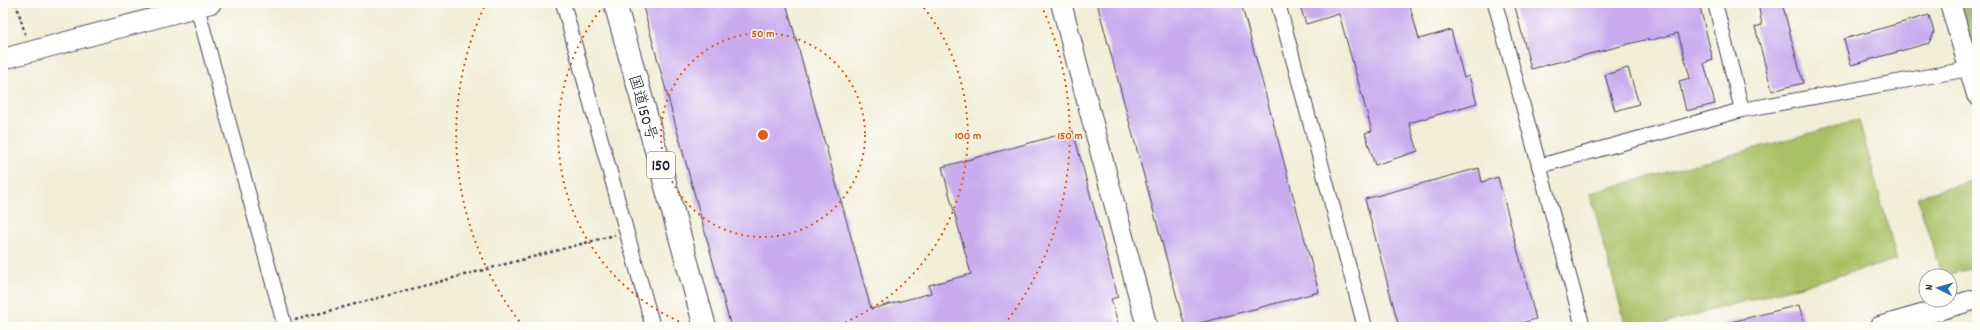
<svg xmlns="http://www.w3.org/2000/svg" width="1980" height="330" viewBox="0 0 1980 330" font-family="Dekko,'Klee One',sans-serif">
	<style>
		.grass { fill: #aac065; stroke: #667150 }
		.forest { fill: url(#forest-crowns); stroke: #54644a }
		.building { fill: #c9abee }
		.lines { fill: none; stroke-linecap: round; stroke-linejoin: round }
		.street-casing { stroke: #414052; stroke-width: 16 }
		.secondary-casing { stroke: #414052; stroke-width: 22 }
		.highway-casing { stroke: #414052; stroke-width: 24 }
		.path { stroke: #414052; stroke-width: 2.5; stroke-dasharray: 3 3; stroke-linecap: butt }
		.street { stroke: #fff; stroke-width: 14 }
		.secondary { stroke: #fff; stroke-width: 20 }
		.highway { stroke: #fff; stroke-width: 22 }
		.ring { fill: none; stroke: #e8590c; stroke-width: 2; stroke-dasharray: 2 4 }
		.labels { text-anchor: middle; stroke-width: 3; stroke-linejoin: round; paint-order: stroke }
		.shield { fill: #fdfcf7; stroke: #646373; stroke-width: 1 }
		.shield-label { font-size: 15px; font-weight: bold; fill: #22223b }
		.street-label { font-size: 16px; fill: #22223b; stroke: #fdfcf7 }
		.centre { fill: #e8590c; stroke: #fdfcf7; stroke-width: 2 }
		.ring-label { font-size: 12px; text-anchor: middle; font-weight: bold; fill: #e8590c; stroke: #fdfcf7; stroke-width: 3; stroke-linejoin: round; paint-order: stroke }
	</style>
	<defs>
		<pattern id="forest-crowns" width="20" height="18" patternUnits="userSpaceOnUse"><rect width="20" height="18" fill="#87a65a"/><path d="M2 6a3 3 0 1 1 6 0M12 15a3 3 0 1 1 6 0" fill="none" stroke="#6e874c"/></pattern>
	</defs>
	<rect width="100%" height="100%" fill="#fdfcf7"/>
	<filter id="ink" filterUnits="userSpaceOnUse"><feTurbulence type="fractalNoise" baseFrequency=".025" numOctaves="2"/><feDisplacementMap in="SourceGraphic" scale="8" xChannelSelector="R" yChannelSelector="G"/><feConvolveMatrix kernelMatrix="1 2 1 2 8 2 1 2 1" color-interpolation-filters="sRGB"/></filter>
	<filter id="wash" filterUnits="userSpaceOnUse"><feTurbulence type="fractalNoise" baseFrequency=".012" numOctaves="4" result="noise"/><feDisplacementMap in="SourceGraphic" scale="16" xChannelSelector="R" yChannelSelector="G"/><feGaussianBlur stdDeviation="0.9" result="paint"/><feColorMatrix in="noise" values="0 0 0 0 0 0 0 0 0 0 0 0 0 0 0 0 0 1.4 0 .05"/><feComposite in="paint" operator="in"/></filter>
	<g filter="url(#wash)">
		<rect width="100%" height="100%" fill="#f1edd6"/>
		<!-- grass -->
		<path class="grass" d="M 1859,120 L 1897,260 L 1650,327 L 1626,327 L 1590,193 Z
			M 1975,180 L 1977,186 L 1977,267 L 1942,276 L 1917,197 Z"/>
		<!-- forest -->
		<path class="forest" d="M 1957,3 L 1977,3 L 1977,73 Z"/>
		<g id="blocks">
			<!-- building -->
			<path class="building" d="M 642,3 L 786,3 L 871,309 L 931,293 L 929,285 L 971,274 L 942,167 L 1073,131 L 1118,297 L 1111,299 L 1119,327 L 731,327 Z
				M 1097,3 L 1241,3 L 1319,292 L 1185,327 Z
				M 1299,3 L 1409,3 L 1419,39 L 1451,30 L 1464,78 L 1469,76 L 1477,103 L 1409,123 L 1418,151 L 1375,165 L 1365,133 L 1372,131 L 1339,14 L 1306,24 Z
				M 1514,3 L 1699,3 L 1713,60 L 1704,63 L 1715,104 L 1686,111 L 1679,81 L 1690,78 L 1678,33 L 1648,41 L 1648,39 L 1531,69 Z
				M 1758,3 L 1782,3 L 1803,83 L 1772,91 L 1755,27 L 1762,25 Z
				M 1929,15 L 1934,32 L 1929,43 L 1851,65 L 1844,39 Z
				M 1628,68 L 1639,104 L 1615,111 L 1605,75 Z
				M 1479,168 L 1482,182 L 1498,177 L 1536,319 L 1518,324 L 1519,327 L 1399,327 L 1365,199 Z
				M 1799,305 L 1805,327 L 1728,327 L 1727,323 Z"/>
		</g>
	</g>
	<g filter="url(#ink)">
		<use href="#blocks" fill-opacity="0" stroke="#414052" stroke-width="1"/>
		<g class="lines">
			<defs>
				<path id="street" d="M 196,3 L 285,327
					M 563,3 L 653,327
					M 1278,3 L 1365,327
					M 1495,3 L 1583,327
					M 1715,3 L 1742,110
					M 1539,166 L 1742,110 L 1969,69"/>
				<path id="secondary" d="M 1061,3 L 1147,327
					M 1950,3 L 1977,95
					M 3,59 L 211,3
					M 1879,327 L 1977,299"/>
				<path id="highway" d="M 615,3 L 705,327"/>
			</defs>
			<!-- street casing -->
			<use href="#street" class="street-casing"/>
			<!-- secondary casing -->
			<use href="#secondary" class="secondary-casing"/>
			<!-- highway casing -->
			<use href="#highway" class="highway-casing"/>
			<!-- path -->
			<path class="path" d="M 16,3 L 26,37
				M 295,320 L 615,235"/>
			<!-- street -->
			<use href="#street" class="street"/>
			<!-- secondary -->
			<use href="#secondary" class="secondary"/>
			<!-- highway -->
			<use href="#highway" class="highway"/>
		</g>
	</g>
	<!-- distance rings -->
	<g class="ring">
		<circle cx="763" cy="135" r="102"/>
		<path d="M690 326A205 205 0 0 1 606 3M920 3A205 205 0 0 1 836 326"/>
		<path d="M523 326A307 307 0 0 1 485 5M1041 5A307 307 0 0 1 1003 326"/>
	</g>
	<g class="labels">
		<!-- shield labels -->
		<rect class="shield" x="647" y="152" width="28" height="26" rx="3"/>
		<g class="shield-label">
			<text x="661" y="170">150</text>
		</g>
		<!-- street labels -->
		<g class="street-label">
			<text transform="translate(644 107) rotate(74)" y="6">国道150号</text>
		</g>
	</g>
	<circle cx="763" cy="135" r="6" class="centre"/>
	<g class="ring-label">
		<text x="763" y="37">50 m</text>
		<text x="968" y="139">100 m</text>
		<text x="1070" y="139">150 m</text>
	</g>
	<!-- margin -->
	<rect width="1980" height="330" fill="none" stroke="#fdfcf7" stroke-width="16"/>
	<!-- north arrow -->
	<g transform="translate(1938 288) rotate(275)"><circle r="19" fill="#fdfcf7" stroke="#a5a5ac"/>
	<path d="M0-3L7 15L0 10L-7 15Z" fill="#1f6fb2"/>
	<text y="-6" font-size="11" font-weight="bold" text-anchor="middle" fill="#22223b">N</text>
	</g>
</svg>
